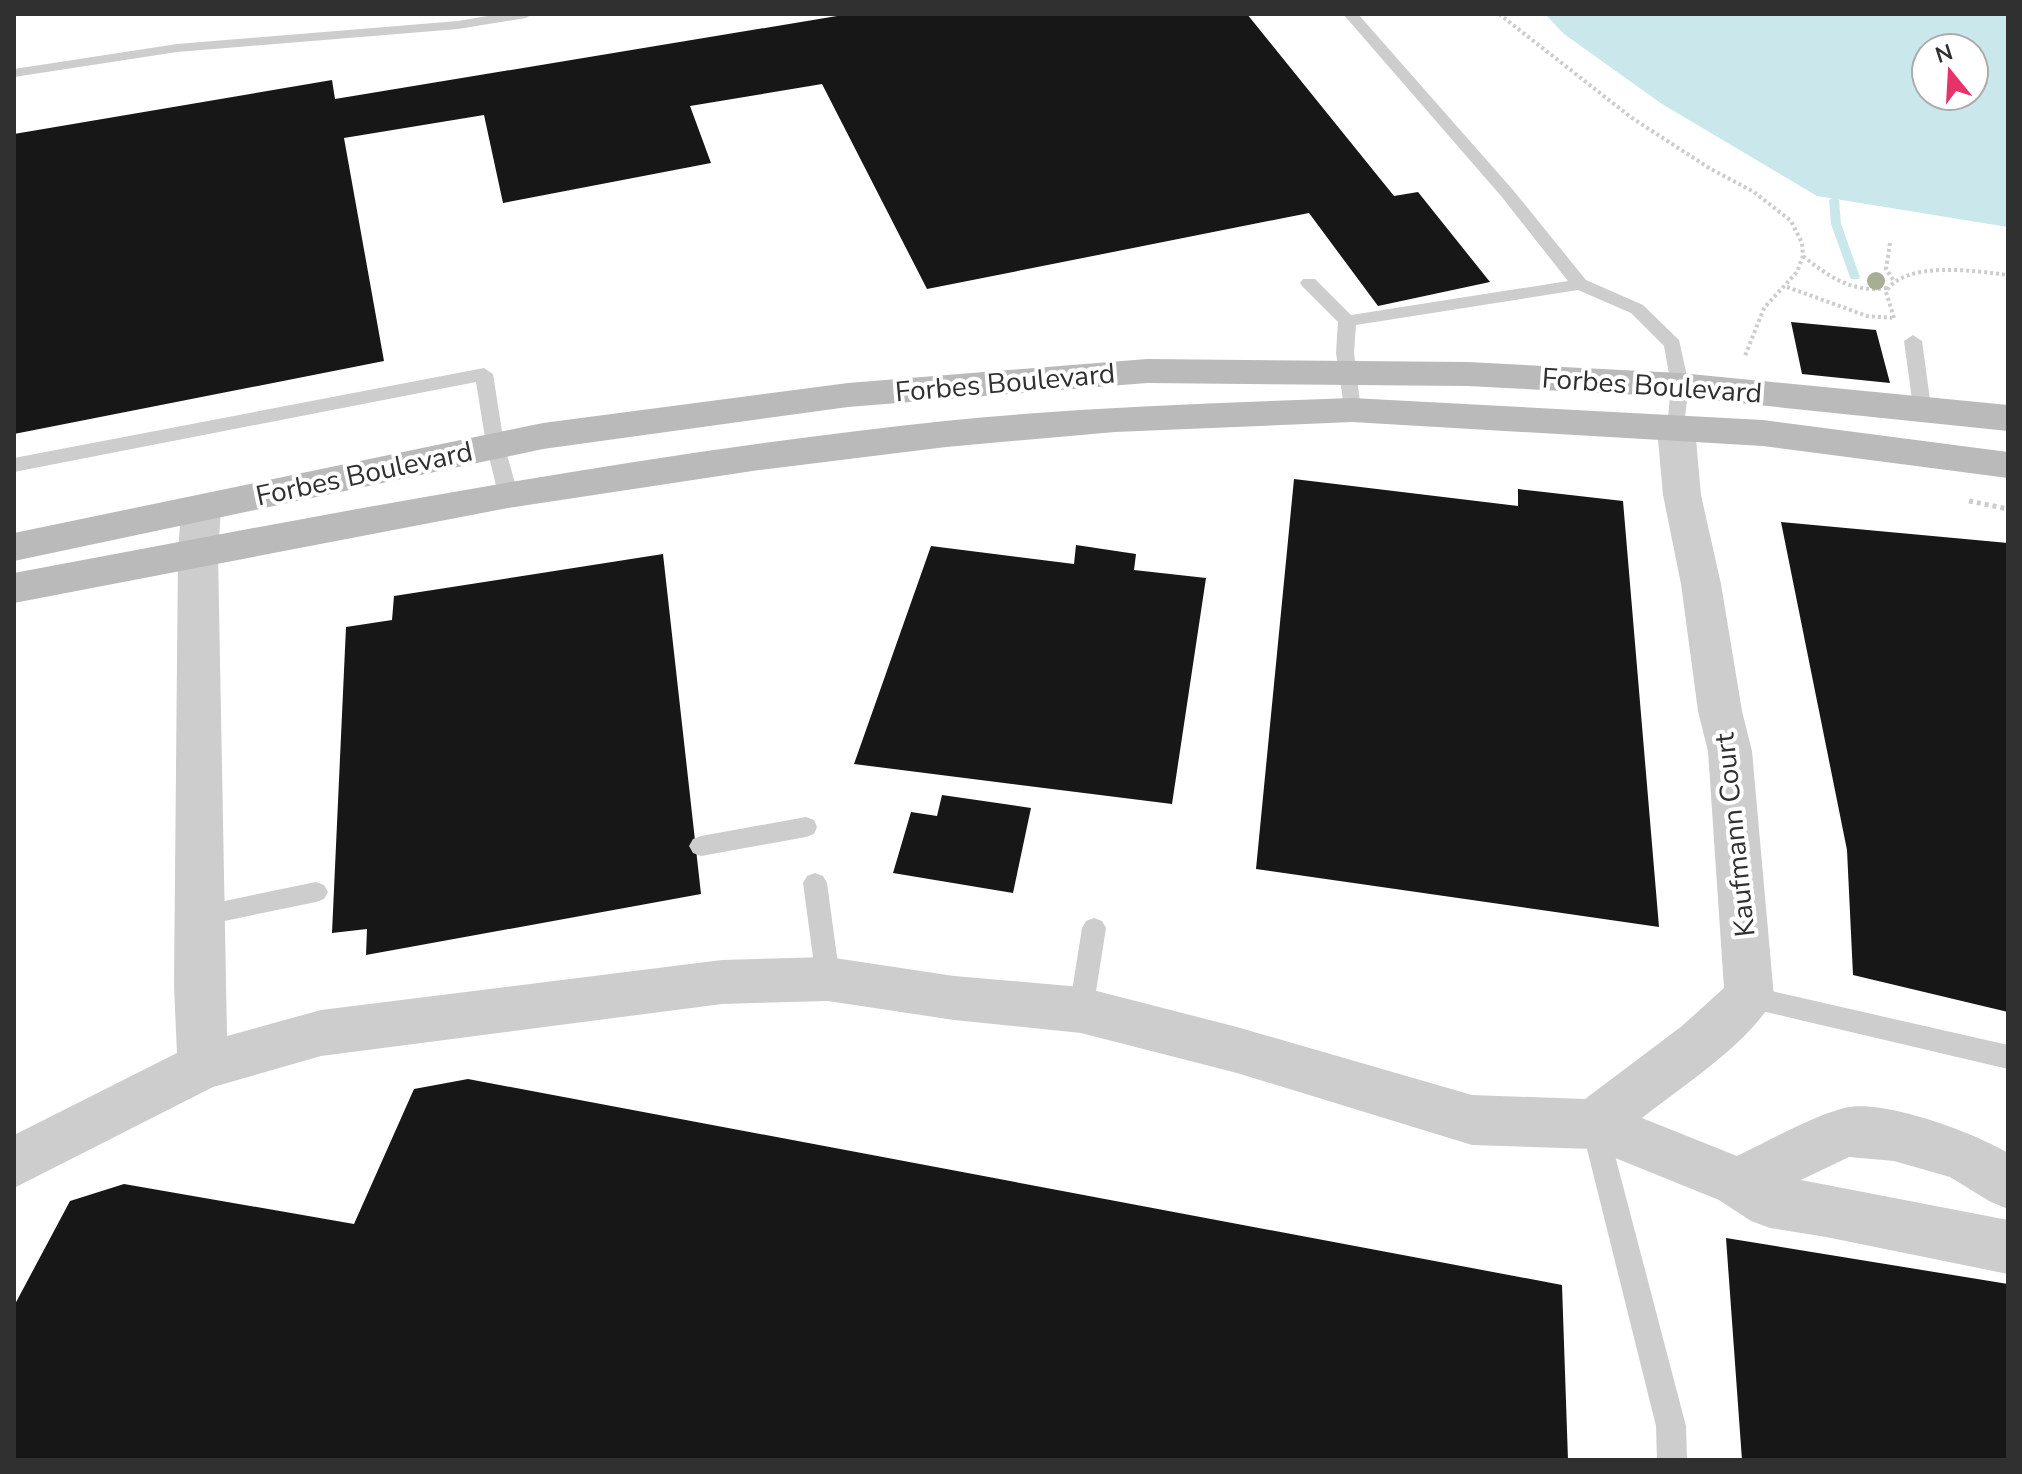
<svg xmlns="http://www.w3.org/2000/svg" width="2022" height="1474" viewBox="0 0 2022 1474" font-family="'Nunito Sans',sans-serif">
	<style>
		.water { fill: #cae7ec; fill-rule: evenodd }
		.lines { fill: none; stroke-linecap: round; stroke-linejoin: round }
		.stream { fill: #cae7ec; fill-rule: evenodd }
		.building { fill: #171717 }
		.path-far1 { stroke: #cdcdcd; stroke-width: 4; stroke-dasharray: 3 3; stroke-linecap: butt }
		.path { stroke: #cdcdcd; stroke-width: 5; stroke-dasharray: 4 4; stroke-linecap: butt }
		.service { fill: #cdcdcd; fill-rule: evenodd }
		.minor { fill: #cdcdcd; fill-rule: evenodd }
		.secondary { fill: #bababa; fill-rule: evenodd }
		.tree { fill: #a6ae94 }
		.labels { text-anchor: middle; stroke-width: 8; stroke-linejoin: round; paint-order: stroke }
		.street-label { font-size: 28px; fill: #303030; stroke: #fff }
	</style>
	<rect width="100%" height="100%" fill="#fff"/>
	<!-- water -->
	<path class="water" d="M 1545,14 L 2008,14 L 2008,227 L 1817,196 L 1662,104 L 1564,34 ZM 1926,48 L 1974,48 L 1974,96 L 1926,96 Z"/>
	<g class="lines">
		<!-- stream -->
		<path class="stream" d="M 1834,197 L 1839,200 L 1841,224 L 1860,277 L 1859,279 L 1851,279 L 1850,277 L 1831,224 L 1829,200 Z"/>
	</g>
	<!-- building -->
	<path class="building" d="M 849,14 L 1247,14 L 1394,196 L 1418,192 L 1490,282 L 1378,306 L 1309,213 L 927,289 L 822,84 L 690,106 L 711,163 L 503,203 L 484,115 L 344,138 L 384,361 L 14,434 L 14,134 L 332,80 L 335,99 Z
		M 1791,322 L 1876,330 L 1890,383 L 1802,374 Z
		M 1294,479 L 1518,506 L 1518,489 L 1623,501 L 1659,927 L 1256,869 Z
		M 1781,522 L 2008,543 L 2008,1012 L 1853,975 L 1847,850 Z
		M 1076,545 L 1136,554 L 1134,570 L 1206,578 L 1172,804 L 854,764 L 931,546 L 1074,564 Z
		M 663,554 L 701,894 L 366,955 L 367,929 L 332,933 L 346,627 L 392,620 L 394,596 Z
		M 942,795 L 1031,808 L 1013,893 L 893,873 L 911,812 L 937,816 Z
		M 468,1079 L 1562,1285 L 1568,1460 L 14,1460 L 14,1306 L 70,1201 L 124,1184 L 354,1224 L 414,1089 Z
		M 1726,1238 L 2008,1284 L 2008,1460 L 1742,1460 Z"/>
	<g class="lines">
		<!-- path-far1 -->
		<path class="path-far1" d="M 1499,14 L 1632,118 L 1709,168 L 1754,192 L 1791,221 L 1802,243 L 1803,256 L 1797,272 L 1764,308 L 1745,356
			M 1890,243 L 1886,269 L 1894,281
			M 1803,256 C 1829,277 1852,293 1887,288
			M 1787,287 L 1867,316 L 1892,318
			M 1894,318 L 1886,292 C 1904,260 1976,271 2008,275"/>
		<!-- path -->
		<path class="path" d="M 1969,501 L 2008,509"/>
		<!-- service -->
		<path class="service" d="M 499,14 L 533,14 L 526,18 L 458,29 L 177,52 L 14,77 L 14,69 L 177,44 L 458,21 Z
			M 1343,14 L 1358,14 L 1513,190 L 1586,280 L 1643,305 L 1679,340 L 1689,385 L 1683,432 L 1676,434 L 1667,428 L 1671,385 L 1664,346 L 1631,313 L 1578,290 L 1356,325 L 1354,353 L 1361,410 L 1352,416 L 1345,414 L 1336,353 L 1338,322 L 1303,287 L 1300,283 L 1303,279 L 1315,279 L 1351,315 L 1568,281 L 1501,196 Z
			M 1913,335 L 1922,341 L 1931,407 L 1922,413 L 1913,407 L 1904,341 Z
			M 484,368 L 493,374 L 504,444 L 518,494 L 508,501 L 498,494 L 486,444 L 476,382 L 14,472 L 14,458 Z
			M 806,817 L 814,820 L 817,827 L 814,834 L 806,837 L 701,856 L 693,853 L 689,846 L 693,839 L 701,836 Z
			M 815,873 L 823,876 L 827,883 L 840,979 L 837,987 L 828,990 L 819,987 L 816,979 L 803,883 L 807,876 Z
			M 316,882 L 324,885 L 328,892 L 324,899 L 316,902 L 200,926 L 192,923 L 188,916 L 192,909 L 200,906 Z
			M 1094,918 L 1102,921 L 1106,928 L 1093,1010 L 1090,1018 L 1081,1021 L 1072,1018 L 1069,1010 L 1082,928 L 1086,921 Z
			M 1749,986 L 2008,1045 L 2008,1069 L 1749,1008 L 1740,1005 L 1737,997 L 1740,989 Z
			M 1594,1113 L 1603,1116 L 1607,1125 L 1686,1426 L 1687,1460 L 1657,1460 L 1656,1426 L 1581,1125 L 1585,1116 Z"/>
		<!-- minor -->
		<path class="minor" d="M 1676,415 L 1689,419 L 1695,428 L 1701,495 L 1721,584 L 1742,711 L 1752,751 L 1774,997 C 1754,1040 1680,1088 1642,1118 L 1737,1156 C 1771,1140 1808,1118 1844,1108 C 1882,1098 1975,1133 2008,1153 L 2008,1209 L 1989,1201 L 1950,1177 L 1894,1161 L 1849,1157 L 1801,1180 L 2008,1220 L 2008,1274 L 1826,1237 L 1770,1228 L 1751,1221 L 1719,1200 L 1593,1149 L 1472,1145 L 1237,1073 L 1081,1033 L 954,1020 L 828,1001 L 722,1004 L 321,1056 L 213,1087 L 14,1188 L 14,1135 L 177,1053 L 174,986 L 178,553 L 181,509 L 187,499 L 201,495 L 215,499 L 221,509 L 218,553 L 227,1036 L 321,1010 L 722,960 L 828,957 L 954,976 L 1081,987 L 1237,1027 L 1472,1095 L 1585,1099 L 1682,1026 L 1724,988 L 1708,751 L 1698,711 L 1681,584 L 1663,495 L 1657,428 L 1663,419 Z"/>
		<!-- secondary -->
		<path class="secondary" d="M 1147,359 L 1467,362 L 1680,373 L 2008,405 L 2008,431 L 1680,397 L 1467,386 L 1147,383 L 848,407 L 543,449 L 14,561 L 14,533 L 543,423 L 848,383 Z
			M 1352,398 L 1763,420 L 2008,452 L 2008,478 L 1763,446 L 1352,422 L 1115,432 L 946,447 L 759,470 L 508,508 L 14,603 L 14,573 C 323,515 632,454 945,421 C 1081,407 1216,403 1352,398 Z"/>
	</g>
	<!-- trees -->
	<circle class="tree" cx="1876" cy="281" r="9"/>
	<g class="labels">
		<!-- street labels -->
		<g class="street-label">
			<text transform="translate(1005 382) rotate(-5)" y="10">Forbes Boulevard</text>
			<text transform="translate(1652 385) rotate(4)" y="10">Forbes Boulevard</text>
			<text transform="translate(364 473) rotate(-12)" y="10">Forbes Boulevard</text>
			<text transform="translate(1734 835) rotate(-96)" y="10">Kaufmann Court</text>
		</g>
	</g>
	<!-- border -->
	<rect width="2022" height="1474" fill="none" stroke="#303030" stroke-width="32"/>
	<!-- north arrow -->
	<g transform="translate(1950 72) rotate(342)"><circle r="38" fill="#ffffff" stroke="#acacac" stroke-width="2"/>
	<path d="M0-6L14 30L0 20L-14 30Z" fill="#e6336a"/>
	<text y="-12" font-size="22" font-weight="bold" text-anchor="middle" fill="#303030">N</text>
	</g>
</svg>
